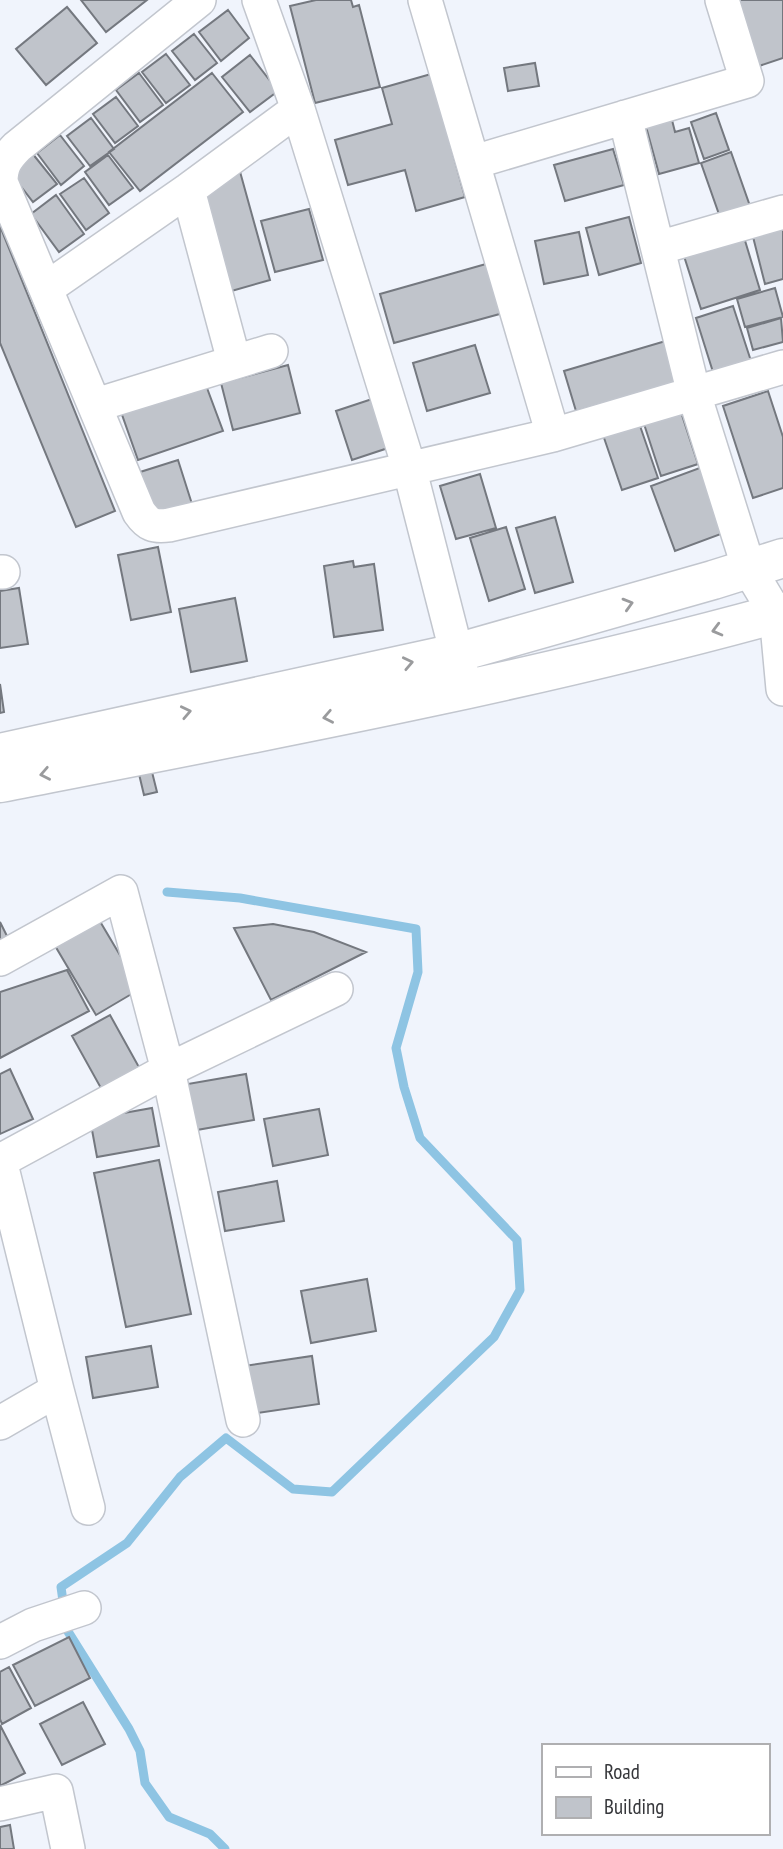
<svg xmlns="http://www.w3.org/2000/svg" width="783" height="1849" viewBox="0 0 783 1849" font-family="'PT Sans Narrow',sans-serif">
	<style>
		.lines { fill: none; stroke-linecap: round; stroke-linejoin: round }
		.stream { stroke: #8ec4e3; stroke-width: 9 }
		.building { fill: #c0c4cb; stroke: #74787f; stroke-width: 2 }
		.street-casing { stroke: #c2c6ce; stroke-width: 36 }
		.secondary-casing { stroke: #c2c6ce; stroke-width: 41 }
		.street { stroke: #fff; stroke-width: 33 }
		.secondary { stroke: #fff; stroke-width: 38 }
		.oneway { stroke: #9a9b9d }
	</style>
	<rect width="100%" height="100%" fill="#f0f4fc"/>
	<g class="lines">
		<!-- stream -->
		<path class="stream" d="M 167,892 L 240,898 L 416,929 L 418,972 L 396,1048 L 404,1087 L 420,1138 L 517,1240 L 520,1290 L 494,1337 L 332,1492 L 293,1489 L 226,1438 L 180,1477 L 127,1543 L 61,1587 L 67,1630 L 129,1729 L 140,1751 L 145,1783 L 169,1817 L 210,1834 L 225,1849"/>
	</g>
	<!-- building -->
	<path class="building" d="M 81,0 L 147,0 L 106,32 Z
		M 316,0 L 351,0 L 353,7 L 359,5 L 380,87 L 315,103 L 290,6 Z
		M 732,0 L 783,0 L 783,58 L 756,67 Z
		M 67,7 L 97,43 L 46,85 L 16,49 Z
		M 228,10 L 249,38 L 221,61 L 199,32 Z
		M 194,34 L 217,63 L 195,80 L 172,51 Z
		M 166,54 L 190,85 L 166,103 L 142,72 Z
		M 250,55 L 278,91 L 250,112 L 222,77 Z
		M 535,63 L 539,86 L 508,91 L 504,68 Z
		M 139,73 L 163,105 L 140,122 L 116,90 Z
		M 212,73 L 243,112 L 140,191 L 109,152 Z
		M 431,74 L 465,197 L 416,211 L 405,170 L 348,185 L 335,140 L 392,124 L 382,88 Z
		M 116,97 L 138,126 L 115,143 L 93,114 Z
		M 716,113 L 729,150 L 704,159 L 691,122 Z
		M 671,116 L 675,132 L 689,128 L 699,163 L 659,174 L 645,123 Z
		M 91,118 L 114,149 L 90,166 L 67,136 Z
		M 60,135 L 84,166 L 61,185 L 37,153 Z
		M 613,149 L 624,185 L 565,201 L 554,165 Z
		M 731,152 L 751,209 L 721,220 L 701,163 Z
		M 32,153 L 57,184 L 33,202 L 9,171 Z
		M 108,155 L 133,188 L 109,205 L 85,172 Z
		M 239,168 L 270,280 L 228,292 L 199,196 Z
		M 84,178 L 109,213 L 86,230 L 60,194 Z
		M 56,195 L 84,234 L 59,252 L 31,214 Z
		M 309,209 L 323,260 L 275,272 L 261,221 Z
		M 629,217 L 641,263 L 599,275 L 586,228 Z
		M 783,220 L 783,279 L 765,284 L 751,229 Z
		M 0,226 L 115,511 L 76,527 L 0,343 Z
		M 579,232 L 588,275 L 544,284 L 535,241 Z
		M 743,234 L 760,290 L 701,309 L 683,253 Z
		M 493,262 L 507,312 L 394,343 L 380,294 Z
		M 775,288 L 783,317 L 745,327 L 737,299 Z
		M 733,306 L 751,361 L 713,372 L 696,318 Z
		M 781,318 L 783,342 L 753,350 L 747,328 Z
		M 669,340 L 681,381 L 576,411 L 564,371 Z
		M 475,345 L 490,393 L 427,411 L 413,363 Z
		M 288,365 L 300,413 L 233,430 L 221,383 Z
		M 204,380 L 223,431 L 138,460 L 120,409 Z
		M 768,391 L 783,437 L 783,488 L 753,498 L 723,406 Z
		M 372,399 L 388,448 L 352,460 L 336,411 Z
		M 681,412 L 698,464 L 661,476 L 644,424 Z
		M 639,423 L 658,478 L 622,490 L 603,435 Z
		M 178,460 L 192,504 L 152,517 L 137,473 Z
		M 705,466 L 729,531 L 675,551 L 651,486 Z
		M 480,474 L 496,528 L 456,539 L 440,486 Z
		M 555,517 L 573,582 L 535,593 L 516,528 Z
		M 506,527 L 525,589 L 489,601 L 470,538 Z
		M 158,547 L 171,612 L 131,620 L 118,555 Z
		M 353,561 L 354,567 L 374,564 L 383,630 L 334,637 L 324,566 Z
		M 19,588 L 28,644 L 0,648 L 0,591 Z
		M 235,598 L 247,661 L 191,672 L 179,609 Z
		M 0,684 L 4,712 L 0,713 Z
		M 152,772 L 157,792 L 144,795 L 139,774 Z
		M 98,918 L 140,989 L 96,1015 L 54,944 Z
		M 0,922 L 13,948 L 0,955 Z
		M 273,924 L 314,932 L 366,952 L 271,1000 L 234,928 Z
		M 67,970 L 89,1011 L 0,1058 L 0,992 Z
		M 110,1015 L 140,1069 L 102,1090 L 72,1036 Z
		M 10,1069 L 33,1119 L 0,1134 L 0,1074 Z
		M 246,1074 L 254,1120 L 191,1131 L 182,1085 Z
		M 152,1108 L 159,1146 L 97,1157 L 90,1119 Z
		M 319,1109 L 328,1155 L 273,1166 L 264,1119 Z
		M 159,1160 L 191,1314 L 126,1327 L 94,1173 Z
		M 277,1181 L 284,1221 L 225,1231 L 218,1192 Z
		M 367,1279 L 376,1331 L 311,1343 L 301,1291 Z
		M 151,1346 L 158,1387 L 93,1398 L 86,1357 Z
		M 312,1356 L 319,1404 L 251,1414 L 244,1366 Z
		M 69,1637 L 90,1678 L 35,1706 L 13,1665 Z
		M 9,1667 L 31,1708 L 2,1724 L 0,1719 L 0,1672 Z
		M 83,1702 L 105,1744 L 62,1765 L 40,1724 Z
		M 0,1725 L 25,1773 L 0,1786 Z
		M 10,1825 L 14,1849 L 0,1849 L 0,1827 Z"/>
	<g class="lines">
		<defs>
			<path id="street" d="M 199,0 L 17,147 C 6,158 1,166 1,182 L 139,512 C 148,525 154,527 169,525 L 553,435 L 783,367
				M 259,0 L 298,109 L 409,467 L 463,678
				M 425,0 L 553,435
				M 625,117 L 694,394 L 749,569 L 776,614 L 783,689
				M 474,162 L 747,81 L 722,0
				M 188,190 L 234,361
				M 658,248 L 783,212
				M 47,288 L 188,190 L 298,109
				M 96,405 L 271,351
				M 0,572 L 3,572
				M 0,959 L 121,892 L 168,1070 L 243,1420
				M 0,1161 L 168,1070 L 336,989
				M 57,1390 L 88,1508
				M 0,1423 L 57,1390 L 0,1160
				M 0,1642 L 33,1625 L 84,1608
				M 0,1804 L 56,1791 L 68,1849"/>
			<path id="secondary" d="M 0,753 L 456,653 L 713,580 L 783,558
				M 0,783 C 262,732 526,683 783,612"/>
		</defs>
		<!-- street casing -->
		<use href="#street" class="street-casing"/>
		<!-- secondary casing -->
		<use href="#secondary" class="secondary-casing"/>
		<!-- street -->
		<use href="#street" class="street"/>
		<!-- secondary -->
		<use href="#secondary" class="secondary"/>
	</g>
	<!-- one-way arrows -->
	<defs><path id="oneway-chevron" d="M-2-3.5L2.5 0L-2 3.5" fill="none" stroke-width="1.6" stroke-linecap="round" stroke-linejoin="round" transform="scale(1.75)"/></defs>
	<g class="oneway">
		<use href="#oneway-chevron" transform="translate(628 604) rotate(-16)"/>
		<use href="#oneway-chevron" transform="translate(717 630) rotate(165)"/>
		<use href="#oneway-chevron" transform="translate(408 663) rotate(-12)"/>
		<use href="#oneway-chevron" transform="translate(186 712) rotate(-12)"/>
		<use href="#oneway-chevron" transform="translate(328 717) rotate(169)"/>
		<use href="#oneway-chevron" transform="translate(45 774) rotate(169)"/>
	</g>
	<!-- legend -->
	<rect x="542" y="1744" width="228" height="91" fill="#ffffff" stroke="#afafb1" stroke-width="2"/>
	<rect x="556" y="1767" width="35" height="10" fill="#ffffff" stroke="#afafb1" stroke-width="2"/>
	<text x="604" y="1779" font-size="21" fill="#36373b">Road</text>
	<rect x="556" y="1797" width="35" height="21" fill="#c0c4cb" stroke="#afafb1" stroke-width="2"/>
	<text x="604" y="1814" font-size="21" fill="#36373b">Building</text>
</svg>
